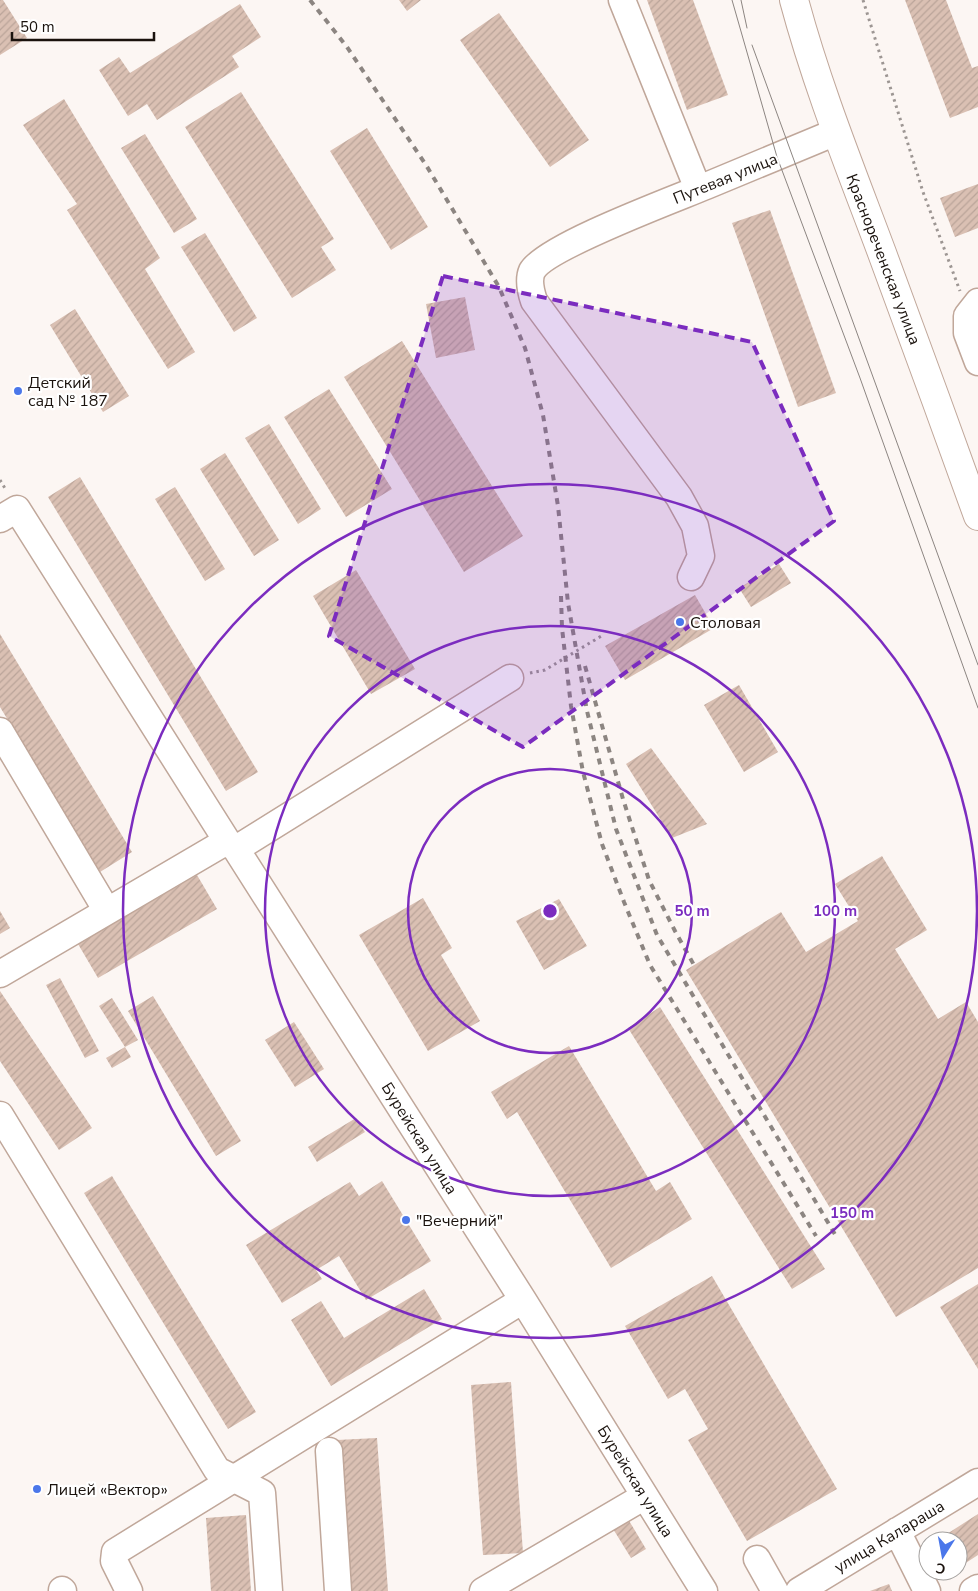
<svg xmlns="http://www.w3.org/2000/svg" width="978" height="1591" viewBox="0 0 978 1591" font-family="'Nunito Sans',sans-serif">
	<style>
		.building { fill: url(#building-hatch) }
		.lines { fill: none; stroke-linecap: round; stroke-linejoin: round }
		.minor-casing { stroke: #c0a79a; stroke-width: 29 }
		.major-casing { stroke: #c0a79a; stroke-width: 30 }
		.path { stroke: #9d9693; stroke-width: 3; stroke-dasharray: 2.5 4; stroke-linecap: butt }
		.minor { stroke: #fff; stroke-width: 26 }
		.major { stroke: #fff; stroke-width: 28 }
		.tram { stroke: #8c8581; stroke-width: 1 }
		.rail { stroke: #8c8581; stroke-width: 4; stroke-dasharray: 6 6; stroke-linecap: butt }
		.marked { fill: #7b2cbf; fill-opacity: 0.2; stroke: #7b2cbf; stroke-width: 4; stroke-dasharray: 10 6; stroke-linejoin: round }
		.ring { fill: none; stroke: #7b2cbf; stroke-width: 2.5 }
		.poi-dot { fill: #4b77ea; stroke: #fff; stroke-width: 2 }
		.labels { text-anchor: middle; stroke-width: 4.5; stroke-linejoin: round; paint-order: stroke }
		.street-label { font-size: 16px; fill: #1a120d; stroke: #fff }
		.poi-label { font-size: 16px; fill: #1a120d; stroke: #fff; text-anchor: start }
		.centre { fill: #7b2cbf; stroke: #fff; stroke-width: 2.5 }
		.ring-label { font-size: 15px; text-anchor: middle; font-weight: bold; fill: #7b2cbf; stroke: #fff; stroke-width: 4.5; stroke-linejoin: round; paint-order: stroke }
	</style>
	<defs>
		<pattern id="building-hatch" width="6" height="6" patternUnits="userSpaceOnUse" patternTransform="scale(1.25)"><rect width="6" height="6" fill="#dac0b3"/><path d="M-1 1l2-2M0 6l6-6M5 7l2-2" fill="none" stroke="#baa499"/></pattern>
	</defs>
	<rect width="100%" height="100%" fill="#fcf6f3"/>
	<!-- building -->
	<path class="building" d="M 0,0 L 3,0 L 27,38 L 0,55 Z
		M 399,0 L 421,0 L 407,11 Z
		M 647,0 L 693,0 L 728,95 L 687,110 Z
		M 905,0 L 946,0 L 972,68 L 978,66 L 978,107 L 950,118 Z
		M 240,4 L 261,37 L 232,56 L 239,67 L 157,120 L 147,104 L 128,116 L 99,70 L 119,57 L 130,73 Z
		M 499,13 L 589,140 L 550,167 L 460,40 Z
		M 241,92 L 334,239 L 321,247 L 336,270 L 292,298 L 185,127 Z
		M 64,99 L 160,258 L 145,269 L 195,352 L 168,369 L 67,210 L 77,204 L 23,125 Z
		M 367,128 L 428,227 L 391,250 L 330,151 Z
		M 145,134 L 197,219 L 174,233 L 121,148 Z
		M 978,184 L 978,228 L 955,237 L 940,198 Z
		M 770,210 L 836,393 L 798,407 L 732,223 Z
		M 205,233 L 257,318 L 234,332 L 181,247 Z
		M 465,297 L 475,350 L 436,358 L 426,304 Z
		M 75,309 L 129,396 L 103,412 L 50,325 Z
		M 402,341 L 523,536 L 464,572 L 344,377 Z
		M 329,389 L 392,489 L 346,517 L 284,417 Z
		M 269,424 L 321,509 L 298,524 L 245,438 Z
		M 225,453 L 279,540 L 254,556 L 200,469 Z
		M 80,477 L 258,772 L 226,791 L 48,497 Z
		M 175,487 L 225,569 L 205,581 L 155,499 Z
		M 779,564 L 791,583 L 751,607 L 739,588 Z
		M 356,570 L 415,669 L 371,694 L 313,596 Z
		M 695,595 L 714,628 L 625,680 L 605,646 Z
		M 0,634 L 132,852 L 100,872 L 0,707 Z
		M 739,685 L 778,752 L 744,772 L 704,705 Z
		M 651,748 L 707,824 L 672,838 L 626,764 Z
		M 882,856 L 927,930 L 895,949 L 938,1019 L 966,1002 L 978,1022 L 978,1268 L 896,1317 L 686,970 L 781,912 L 806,952 L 858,921 L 835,884 Z
		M 197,875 L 217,909 L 98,978 L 78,944 Z
		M 423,898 L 452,948 L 441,955 L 480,1021 L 428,1051 L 359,935 Z
		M 559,899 L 587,946 L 544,970 L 516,921 Z
		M 0,911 L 10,928 L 0,934 Z
		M 60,978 L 99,1051 L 85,1058 L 46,985 Z
		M 0,991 L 92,1128 L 59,1150 L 0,1061 Z
		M 153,996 L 241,1141 L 216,1156 L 128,1011 Z
		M 112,998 L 138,1040 L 125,1047 L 99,1006 Z
		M 660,1007 L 825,1269 L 792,1289 L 628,1028 Z
		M 294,1022 L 324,1069 L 295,1087 L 265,1040 Z
		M 569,1046 L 656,1191 L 670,1182 L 692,1219 L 611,1268 L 517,1112 L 507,1119 L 491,1092 Z
		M 125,1047 L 131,1057 L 112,1068 L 106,1058 Z
		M 356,1118 L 365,1132 L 317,1162 L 308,1147 Z
		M 112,1176 L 256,1412 L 228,1429 L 84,1193 Z
		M 382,1181 L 431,1261 L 366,1300 L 339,1256 L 316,1270 L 322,1279 L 282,1303 L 246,1245 L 350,1182 L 359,1196 Z
		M 712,1276 L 837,1489 L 747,1541 L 688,1440 L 708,1429 L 685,1389 L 668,1399 L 625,1326 Z
		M 978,1284 L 978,1369 L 940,1307 Z
		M 424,1289 L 442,1319 L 331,1386 L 291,1320 L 321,1301 L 344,1338 Z
		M 511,1382 L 523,1553 L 483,1555 L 471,1385 Z
		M 377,1438 L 388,1591 L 348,1591 L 337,1440 Z
		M 625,1514 L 646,1549 L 631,1558 L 610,1524 Z
		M 978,1514 L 978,1555 L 958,1568 L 958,1541 L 936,1541 Z
		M 246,1515 L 251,1591 L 211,1591 L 206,1518 Z
		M 889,1584 L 892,1591 L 870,1591 Z"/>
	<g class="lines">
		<defs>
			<path id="minor" d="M 622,0 L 698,189
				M 978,302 L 967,316 L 967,333 L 978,362
				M 0,519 L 17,509 L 227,841 L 236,849 L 523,1300 L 704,1591
				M 691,577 L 701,556 L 695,526 L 679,497 L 534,301 C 531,292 528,280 532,271 C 545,247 675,199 706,186 C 749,168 793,150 836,132
				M 0,731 L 107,911
				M 236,849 L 510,678
				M 0,974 L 227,841
				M 0,1115 L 217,1470 L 262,1493 L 269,1591
				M 329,1451 L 338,1591
				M 897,1531 L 927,1591
				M 757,1559 L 775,1591
				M 62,1590 L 63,1591
				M 129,1591 L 114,1561 L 115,1552 L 523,1300
				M 483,1591 L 645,1496
				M 799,1591 L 978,1482
				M 973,1591 L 978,1588"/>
			<path id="major" d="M 794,0 C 817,86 851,170 882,253 C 915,341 946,428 978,516"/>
		</defs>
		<!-- minor casing -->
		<use href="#minor" class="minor-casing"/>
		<!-- major casing -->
		<use href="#major" class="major-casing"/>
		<!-- path -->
		<path class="path" d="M 863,0 L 923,192 L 960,291
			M 0,480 L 6,490
			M 530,673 L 545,670 L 603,635"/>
		<!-- minor -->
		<use href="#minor" class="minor"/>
		<!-- major -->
		<use href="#major" class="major"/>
		<!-- tram -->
		<path class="tram" d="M 732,0 L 777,157 L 860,378 L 978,708
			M 741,0 L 747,28
			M 752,45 L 978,665"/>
		<!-- rail -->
		<path class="rail" d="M 310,0 L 347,47 L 426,165 L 499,287 L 525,348 L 543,415 L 558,506 L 568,603 L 587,711 L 616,829 L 657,935 L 836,1236
			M 561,596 L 562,628 L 571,706 L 583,772 L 602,844 L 624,902 L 650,965 L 816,1236
			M 585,666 L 623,799 L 649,880 L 675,931 L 694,965"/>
	</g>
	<!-- marked area -->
	<path class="marked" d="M 443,276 L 752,342 L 834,521 L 523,747 L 329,636 Z"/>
	<!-- distance rings -->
	<g class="ring">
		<circle cx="550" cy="911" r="142"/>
		<circle cx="550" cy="911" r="285"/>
		<circle cx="550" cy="911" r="427"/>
	</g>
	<!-- markers -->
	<g class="poi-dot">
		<circle cx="18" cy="391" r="5"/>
		<circle cx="680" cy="622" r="5"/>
		<circle cx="406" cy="1220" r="5"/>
		<circle cx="37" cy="1489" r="5"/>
	</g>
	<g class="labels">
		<!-- street labels -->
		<g class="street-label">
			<text transform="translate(725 178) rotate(-22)" y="6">Путевая улица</text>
			<text transform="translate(884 259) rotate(69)" y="6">Краснореченская улица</text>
			<text transform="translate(420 1138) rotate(58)" y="6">Бурейская улица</text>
			<text transform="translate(636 1481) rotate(58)" y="6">Бурейская улица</text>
			<text transform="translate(889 1536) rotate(-31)" y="6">улица Калараша</text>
		</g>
		<!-- poi labels -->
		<g class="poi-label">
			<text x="28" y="388">Детский<tspan x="28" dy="18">сад № 187</tspan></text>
			<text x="690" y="628">Столовая</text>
			<text x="416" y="1226">"Вечерний"</text>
			<text x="47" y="1495">Лицей «Вектор»</text>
		</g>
	</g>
	<circle cx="550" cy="911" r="8" class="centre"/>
	<g class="ring-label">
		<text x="692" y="916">50 m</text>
		<text x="835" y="916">100 m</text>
		<text x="852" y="1218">150 m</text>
	</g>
	<!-- north arrow -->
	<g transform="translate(943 1556) rotate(191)"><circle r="24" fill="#ffffff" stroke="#a3a09e"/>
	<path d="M0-4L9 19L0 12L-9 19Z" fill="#4b77ea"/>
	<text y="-8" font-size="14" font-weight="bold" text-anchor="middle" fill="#1a120d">С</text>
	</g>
	<!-- scale -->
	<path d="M12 32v8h142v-8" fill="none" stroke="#1a120d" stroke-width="2.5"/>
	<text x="20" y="32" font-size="15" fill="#1a120d" stroke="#ffffff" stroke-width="4" paint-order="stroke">50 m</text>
</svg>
